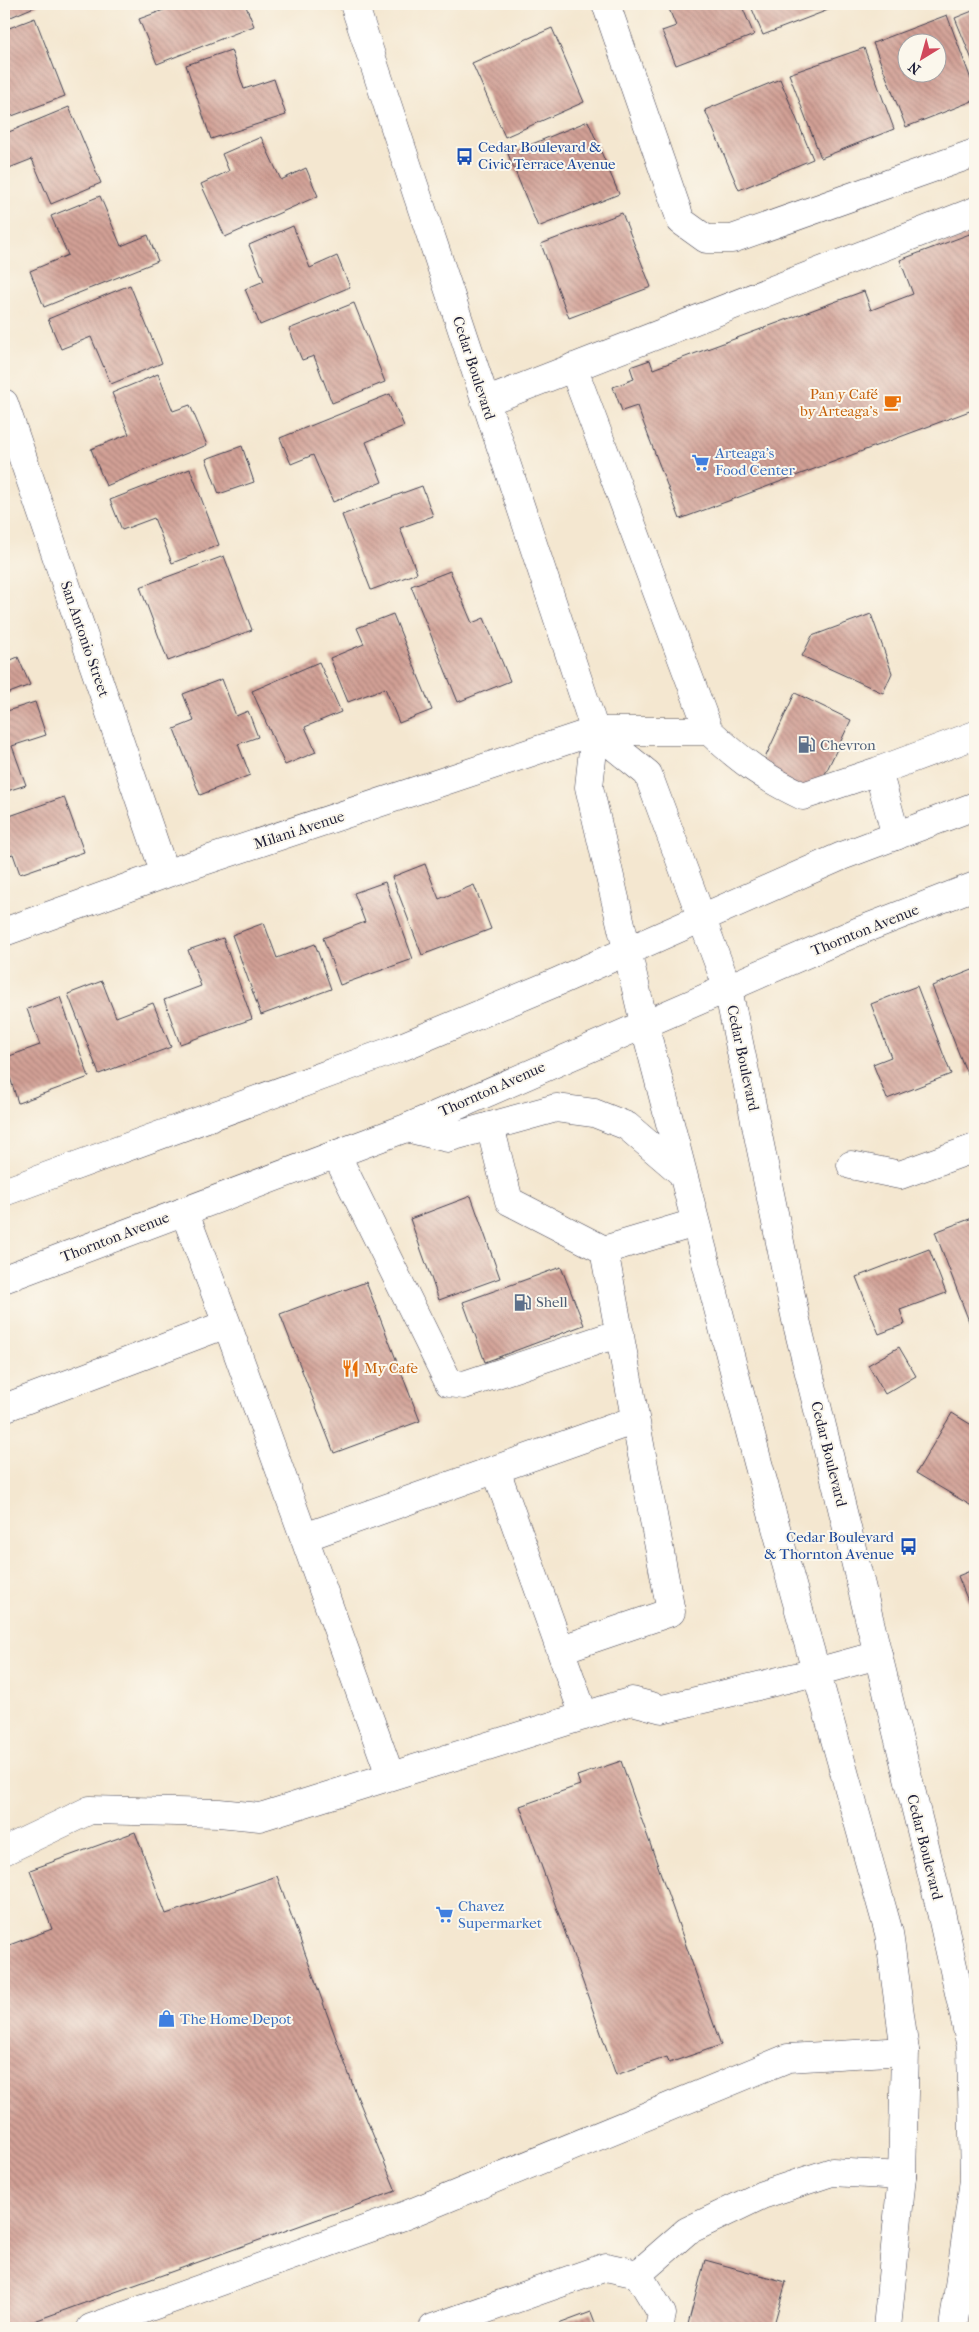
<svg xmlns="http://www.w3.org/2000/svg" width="979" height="2332" viewBox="0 0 979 2332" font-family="'IM FELL French Canon',serif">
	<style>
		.building { fill: url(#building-back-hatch); fill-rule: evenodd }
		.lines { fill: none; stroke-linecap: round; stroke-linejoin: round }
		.minor-casing { stroke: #424051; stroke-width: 29 }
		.major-casing { stroke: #424051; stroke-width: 29 }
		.minor { stroke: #fff; stroke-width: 28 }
		.major { stroke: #fff; stroke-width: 28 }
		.labels { text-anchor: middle; stroke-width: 4; stroke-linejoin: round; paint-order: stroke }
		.transit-label { font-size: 15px; fill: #164399; stroke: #fbf7ec; text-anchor: start }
		.street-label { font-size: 15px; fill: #22223b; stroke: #fbf7ec }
		.food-label { font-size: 15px; fill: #c56008; stroke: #fbf7ec; text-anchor: end }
		.shop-label { font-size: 15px; fill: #366cbe; stroke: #fbf7ec; text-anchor: start }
		.service-label { font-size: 15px; fill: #4e5e75; stroke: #fbf7ec; text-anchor: start }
	</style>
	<defs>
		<pattern id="building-back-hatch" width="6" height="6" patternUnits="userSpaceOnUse" patternTransform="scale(1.25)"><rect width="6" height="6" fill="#d2a095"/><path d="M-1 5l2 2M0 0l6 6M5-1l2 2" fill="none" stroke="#aa827b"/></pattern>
	</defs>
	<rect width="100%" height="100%" fill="#fbf7ec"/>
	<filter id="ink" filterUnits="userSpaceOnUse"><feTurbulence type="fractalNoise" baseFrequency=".02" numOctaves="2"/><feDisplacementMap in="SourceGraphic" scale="10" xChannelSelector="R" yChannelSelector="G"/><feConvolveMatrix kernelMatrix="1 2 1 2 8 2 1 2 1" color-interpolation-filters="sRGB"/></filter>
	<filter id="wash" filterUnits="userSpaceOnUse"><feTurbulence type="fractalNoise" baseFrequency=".0096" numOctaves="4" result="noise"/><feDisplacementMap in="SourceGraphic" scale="20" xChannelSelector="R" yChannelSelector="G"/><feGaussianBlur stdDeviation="1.12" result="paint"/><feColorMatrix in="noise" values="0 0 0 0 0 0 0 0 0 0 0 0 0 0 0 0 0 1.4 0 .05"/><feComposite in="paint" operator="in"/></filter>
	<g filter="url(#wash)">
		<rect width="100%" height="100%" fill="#f4e7d0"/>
		<g id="blocks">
			<!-- building -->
			<path class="building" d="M 4,4 L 41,4 L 4,20 Z
				M 180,4 L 245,4 L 254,26 L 157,64 L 139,19 Z
				M 667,4 L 741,4 L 754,35 L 676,65 L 662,31 L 676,26 Z
				M 750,4 L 835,4 L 836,7 L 763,35 Z
				M 975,10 L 975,67 L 955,18 Z
				M 947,15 L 975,90 L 975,100 L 906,127 L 873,43 ZM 906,42 L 936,42 L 936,72 L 906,72 Z
				M 35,18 L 65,96 L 4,119 L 4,30 Z
				M 552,28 L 584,102 L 505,137 L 472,63 Z
				M 864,48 L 894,129 L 821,158 L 789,74 Z
				M 231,50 L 244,89 L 274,79 L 286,115 L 211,139 L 186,65 Z
				M 780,79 L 813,159 L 739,190 L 705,110 Z
				M 69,107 L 101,183 L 51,204 L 32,159 L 4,170 L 4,134 Z
				M 588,121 L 619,194 L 538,227 L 508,154 Z
				M 261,137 L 281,180 L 306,168 L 318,196 L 225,237 L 201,184 L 229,171 L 222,154 Z
				M 100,196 L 121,246 L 148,235 L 158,261 L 44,307 L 30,271 L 68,255 L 51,216 Z
				M 622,213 L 651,287 L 569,318 L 541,244 Z
				M 293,226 L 310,268 L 337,256 L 350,287 L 260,325 L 245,289 L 264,281 L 249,245 Z
				M 975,232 L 975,409 L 680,519 L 637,406 L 622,411 L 613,387 L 634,379 L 630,367 L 650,360 L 653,369 L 864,291 L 871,310 L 913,294 L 900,260 Z
				M 130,285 L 162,363 L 111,384 L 91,337 L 61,349 L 48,319 Z
				M 354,303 L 385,382 L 332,403 L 314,356 L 302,360 L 289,329 Z
				M 158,374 L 173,411 L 190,405 L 207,445 L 106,486 L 91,449 L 129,434 L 112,393 Z
				M 390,394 L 404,426 L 366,442 L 382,482 L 333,502 L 313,455 L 291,464 L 280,438 Z
				M 242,446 L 254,482 L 219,494 L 206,459 Z
				M 190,469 L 219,545 L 172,563 L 154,518 L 122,530 L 110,500 Z
				M 422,486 L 433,516 L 400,528 L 417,573 L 371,590 L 342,515 Z
				M 224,556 L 252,630 L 168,661 L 140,587 Z
				M 450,571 L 472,623 L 484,618 L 510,681 L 458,702 L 411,586 Z
				M 393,614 L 432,710 L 399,723 L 385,688 L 348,702 L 330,658 L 364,644 L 357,628 Z
				M 871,614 L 892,673 L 883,693 L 802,656 L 812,636 Z
				M 18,657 L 30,685 L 4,695 L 4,663 Z
				M 319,662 L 341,712 L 305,727 L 316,752 L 285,765 L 252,691 Z
				M 222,679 L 236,716 L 248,711 L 258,737 L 238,744 L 250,775 L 200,795 L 174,729 L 194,721 L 183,694 Z
				M 795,693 L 851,720 L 815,795 L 760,769 Z
				M 35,702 L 46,735 L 12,746 L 26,785 L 4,792 L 4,712 Z
				M 64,797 L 84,852 L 20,874 L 13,854 L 4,857 L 4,818 Z
				M 425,864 L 439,899 L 474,885 L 491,929 L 422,955 L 392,877 Z
				M 385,882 L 413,959 L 340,985 L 323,938 L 365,922 L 354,893 Z
				M 264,923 L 277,958 L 315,944 L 331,989 L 261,1015 L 232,935 Z
				M 223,938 L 252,1019 L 180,1044 L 164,1000 L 201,986 L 188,950 Z
				M 975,969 L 975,1071 L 967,1074 L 932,986 Z
				M 102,981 L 116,1017 L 153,1003 L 171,1047 L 99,1074 L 68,994 Z
				M 917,986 L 951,1074 L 887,1099 L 873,1064 L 891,1057 L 871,1004 Z
				M 60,997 L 89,1077 L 18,1103 L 4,1058 L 40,1045 L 27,1009 Z
				M 471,1196 L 500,1278 L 439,1300 L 410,1219 Z
				M 975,1217 L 975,1322 L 970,1324 L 935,1232 Z
				M 929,1249 L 946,1293 L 900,1310 L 905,1324 L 879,1334 L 856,1277 Z
				M 561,1267 L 584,1325 L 485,1362 L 463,1302 Z
				M 366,1282 L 420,1421 L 334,1453 L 280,1314 Z
				M 899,1347 L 916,1376 L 885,1394 L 868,1365 Z
				M 952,1413 L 975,1427 L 975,1508 L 916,1473 Z
				M 975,1569 L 975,1619 L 958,1576 Z
				M 621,1761 L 721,2045 L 669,2063 L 667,2057 L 616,2075 L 520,1806 L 580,1785 L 577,1776 Z
				M 135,1832 L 166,1914 L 277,1876 L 355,2091 L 396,2191 L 15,2328 L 4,2328 L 4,1947 L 52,1929 L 30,1870 Z
				M 705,2260 L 786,2282 L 773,2328 L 687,2328 Z
				M 591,2312 L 597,2328 L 548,2328 Z"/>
		</g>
	</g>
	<g filter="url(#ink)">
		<use href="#blocks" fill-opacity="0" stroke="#424051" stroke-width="1"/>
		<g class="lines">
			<defs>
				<path id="minor" d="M 606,4 L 681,221 L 706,239 L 732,239 L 975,153
					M 573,367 L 709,731
					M 485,402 L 975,211
					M 4,403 L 165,874
					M 878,771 L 975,735
					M 4,932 L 165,874 L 595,731 L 709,731 C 741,761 763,777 803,796 L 878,771 L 896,836
					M 490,1126 L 509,1201 L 604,1250 L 695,1223
					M 336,1154 L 449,1383 L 464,1385 L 620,1333
					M 851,1165 L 900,1175 L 975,1148
					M 184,1211 L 227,1324 L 390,1775
					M 4,1408 L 227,1324
					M 496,1470 L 584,1716
					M 305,1537 L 635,1420
					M 562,1649 L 671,1612 L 604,1250
					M 4,1851 L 90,1810 L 219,1813 L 260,1817 L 632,1701 L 662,1709 L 816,1672 L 878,1655
					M 638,2274 L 687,2231 L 762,2195 L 832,2172 L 902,2176
					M 91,2328 L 406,2215 L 788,2058 L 905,2051
					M 433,2328 L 606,2267 L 638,2274 L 662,2314 L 659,2328"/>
				<path id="major" d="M 354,4 L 595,731 L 589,787 L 644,1023 L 758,1463 L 889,1933 L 905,2051 L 902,2176 L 887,2328
					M 595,731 L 648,774 L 728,989 L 796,1320 L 941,1912 L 971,2047 L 974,2180 L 953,2328
					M 406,1128 L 447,1138 L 556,1108 L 594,1113 L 627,1126 L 683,1174
					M 4,1192 L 399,1048 L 557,982 L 842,856 L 975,806
					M 4,1279 L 406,1128 L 859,931 L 975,886"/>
			</defs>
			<!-- minor casing -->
			<use href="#minor" class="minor-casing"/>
			<!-- major casing -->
			<use href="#major" class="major-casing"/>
			<!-- minor -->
			<use href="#minor" class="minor"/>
			<!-- major -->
			<use href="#major" class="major"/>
		</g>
	</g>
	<!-- icons -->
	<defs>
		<symbol id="bus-bare" viewBox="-9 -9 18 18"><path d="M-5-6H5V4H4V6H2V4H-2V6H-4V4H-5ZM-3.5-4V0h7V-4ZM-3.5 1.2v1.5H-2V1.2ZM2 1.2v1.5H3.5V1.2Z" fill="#1a4fb4" stroke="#fbf7ec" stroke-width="2.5" paint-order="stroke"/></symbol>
		<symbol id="cafe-bare" viewBox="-9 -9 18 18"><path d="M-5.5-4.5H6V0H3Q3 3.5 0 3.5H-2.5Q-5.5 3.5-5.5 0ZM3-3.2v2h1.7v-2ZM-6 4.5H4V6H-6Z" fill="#e8710a" stroke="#fbf7ec" stroke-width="2.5" paint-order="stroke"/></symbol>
		<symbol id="supermarket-bare" viewBox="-9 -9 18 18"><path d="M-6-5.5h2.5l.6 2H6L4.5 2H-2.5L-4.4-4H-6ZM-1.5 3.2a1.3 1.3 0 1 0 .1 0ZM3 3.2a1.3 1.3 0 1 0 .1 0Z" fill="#3f7fe0" stroke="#fbf7ec" stroke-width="2.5" paint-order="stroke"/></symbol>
		<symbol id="fuel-bare" viewBox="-9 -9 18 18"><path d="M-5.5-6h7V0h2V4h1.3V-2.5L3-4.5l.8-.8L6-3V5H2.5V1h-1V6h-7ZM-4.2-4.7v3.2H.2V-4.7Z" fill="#5c6f8a" stroke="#fbf7ec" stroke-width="2.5" paint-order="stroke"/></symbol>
		<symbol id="restaurant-bare" viewBox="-9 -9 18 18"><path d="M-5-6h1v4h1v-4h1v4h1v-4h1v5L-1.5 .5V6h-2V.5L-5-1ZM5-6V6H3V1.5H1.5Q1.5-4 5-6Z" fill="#e8710a" stroke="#fbf7ec" stroke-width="2.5" paint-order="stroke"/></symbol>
		<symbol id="shop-bare" viewBox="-9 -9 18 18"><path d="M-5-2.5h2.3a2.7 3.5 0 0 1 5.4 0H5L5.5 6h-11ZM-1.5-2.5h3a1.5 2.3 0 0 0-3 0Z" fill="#3f7fe0" stroke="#fbf7ec" stroke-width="2.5" paint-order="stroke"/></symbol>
	</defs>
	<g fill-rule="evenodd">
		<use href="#bus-bare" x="452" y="144" width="25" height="25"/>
		<use href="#cafe-bare" x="880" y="390" width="25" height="25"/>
		<use href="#supermarket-bare" x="688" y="450" width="25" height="25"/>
		<use href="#fuel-bare" x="794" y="732" width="25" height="25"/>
		<use href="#fuel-bare" x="510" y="1290" width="25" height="25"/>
		<use href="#restaurant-bare" x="338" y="1356" width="25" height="25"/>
		<use href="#bus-bare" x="896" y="1534" width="25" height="25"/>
		<use href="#supermarket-bare" x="432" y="1902" width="25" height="25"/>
		<use href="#shop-bare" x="154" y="2006" width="25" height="25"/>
	</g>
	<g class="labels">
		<!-- transit labels -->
		<g class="transit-label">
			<text x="478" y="152">Cedar Boulevard &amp;<tspan x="478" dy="17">Civic Terrace Avenue</tspan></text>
			<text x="894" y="1542" text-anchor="end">Cedar Boulevard<tspan x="894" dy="17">&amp; Thornton Avenue</tspan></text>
		</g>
		<!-- street labels -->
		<g class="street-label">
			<text transform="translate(474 368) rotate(72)" y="5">Cedar Boulevard</text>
			<text transform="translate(85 639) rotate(71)" y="5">San Antonio Street</text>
			<text transform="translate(299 830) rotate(-18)" y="5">Milani Avenue</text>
			<text transform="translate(865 930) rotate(-22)" y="5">Thornton Avenue</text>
			<text transform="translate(743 1058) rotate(78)" y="5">Cedar Boulevard</text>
			<text transform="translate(492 1089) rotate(-24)" y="5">Thornton Avenue</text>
			<text transform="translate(115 1237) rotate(-21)" y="5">Thornton Avenue</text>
			<text transform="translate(829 1454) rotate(76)" y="5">Cedar Boulevard</text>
			<text transform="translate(925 1847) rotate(76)" y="5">Cedar Boulevard</text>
		</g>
		<!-- food labels -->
		<g class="food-label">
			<text x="878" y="399">Pan y Café<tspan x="878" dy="17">by Arteaga's</tspan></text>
			<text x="364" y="1373" text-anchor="start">My Cafe</text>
		</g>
		<!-- shop labels -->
		<g class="shop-label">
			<text x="715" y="458">Arteaga's<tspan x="715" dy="17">Food Center</tspan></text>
			<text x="458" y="1911">Chavez<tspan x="458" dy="17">Supermarket</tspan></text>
			<text x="180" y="2024">The Home Depot</text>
		</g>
		<!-- service labels -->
		<g class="service-label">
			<text x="820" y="750">Chevron</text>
			<text x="536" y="1307">Shell</text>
		</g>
	</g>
	<!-- margin -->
	<rect width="979" height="2332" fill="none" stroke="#fbf7ec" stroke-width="20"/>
	<!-- north arrow -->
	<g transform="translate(922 58) rotate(217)"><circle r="24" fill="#fbf7ec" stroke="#a4a2a5"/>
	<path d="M0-4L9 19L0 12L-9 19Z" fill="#d1495b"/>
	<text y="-8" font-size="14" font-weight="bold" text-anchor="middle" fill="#22223b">N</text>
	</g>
</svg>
